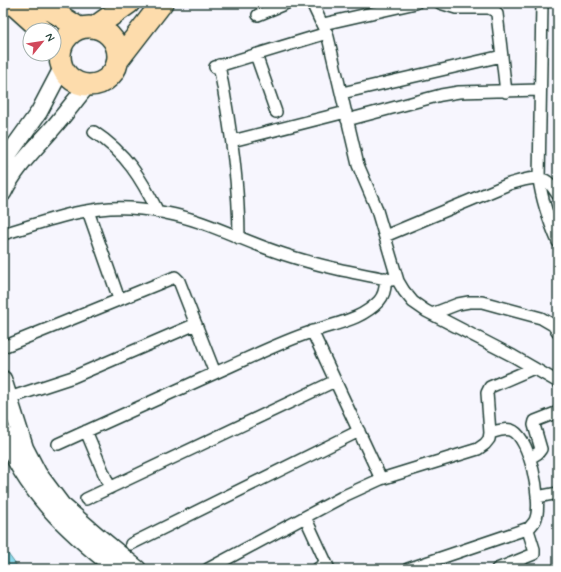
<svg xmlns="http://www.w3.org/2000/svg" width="561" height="572" viewBox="0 0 561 572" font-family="Mynerve,sans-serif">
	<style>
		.water { fill: #8ad8ea; stroke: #5f9aa1 }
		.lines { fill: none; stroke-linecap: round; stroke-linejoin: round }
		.street-casing { stroke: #1f3d34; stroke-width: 14 }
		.secondary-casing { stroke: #1f3d34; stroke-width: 19 }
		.highway-casing { stroke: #1f3d34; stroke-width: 24 }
		.street { stroke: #fff; stroke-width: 11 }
		.secondary { stroke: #fff; stroke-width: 16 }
		.highway { stroke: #fddcac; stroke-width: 21 }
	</style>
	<rect width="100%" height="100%" fill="#f7f6fe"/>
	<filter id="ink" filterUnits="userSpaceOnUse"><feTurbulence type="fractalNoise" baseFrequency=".025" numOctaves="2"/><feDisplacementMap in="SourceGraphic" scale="8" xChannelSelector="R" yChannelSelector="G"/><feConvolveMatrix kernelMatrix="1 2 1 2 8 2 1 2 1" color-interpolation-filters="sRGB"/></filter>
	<g filter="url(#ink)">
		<!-- water -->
		<path class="water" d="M 3,547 L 19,569 L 3,569 Z"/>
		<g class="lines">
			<defs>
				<path id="street" d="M 312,3 L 328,37 L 358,165 L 376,207 L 398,281 L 404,291 L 413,302 L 426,311 L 513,356 L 558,382
					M 440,3 L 456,8 L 489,8 L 495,11 L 497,14 L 506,92
					M 542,3 L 539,179 C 542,202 549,221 558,242
					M 258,15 L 287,3
					M 323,24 L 416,3
					M 256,55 L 276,112
					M 219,65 C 230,122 239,180 239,238
					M 215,67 L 327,33
					M 342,93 L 502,56
					M 347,120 L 441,95 L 459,92 L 540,90
					M 94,132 C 126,153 141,178 158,212
					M 232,141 L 346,112
					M 88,211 L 119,299
					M 3,234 C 44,222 87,205 130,208 C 142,209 154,210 166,213 C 205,220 245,242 283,254 C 319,266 355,273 392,280
					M 385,236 L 509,184 C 520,181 538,174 548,182 C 552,185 555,191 558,195
					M 432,314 L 458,304 L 469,302 L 482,302 L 541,318 L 553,325 L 558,332
					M 312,331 L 381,479
					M 3,347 L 175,277 L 179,281 L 215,373 C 247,359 278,343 311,332 C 335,323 360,321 379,301 C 385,294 386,287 385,278
					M 9,398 L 73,377 L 196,324
					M 86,431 L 110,488
					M 490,433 C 497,431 504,428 511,430 C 530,436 542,501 536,518 C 535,523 530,526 528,530 L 534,549 L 534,554 L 497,569
					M 58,444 L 215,373
					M 530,458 L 538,453 L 541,449 L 534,425 L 535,421 L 558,412
					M 537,497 L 558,493
					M 86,499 L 335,381
					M 305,517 L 329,569
					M 131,544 L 359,431
					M 208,569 L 346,495 L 381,479 L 478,449 L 485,444 L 489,439 L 490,433 L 487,393 L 490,387 L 534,368
					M 317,569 L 326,563
					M 408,569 L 529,528"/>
				<path id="secondary" d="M 3,162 L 39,112 L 62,68
					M 3,193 C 16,165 39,145 58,122 C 68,110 77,98 87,86
					M 3,379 L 25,448 L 38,473 L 62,505 L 98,536 L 138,569
					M 3,432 C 23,490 69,532 116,569"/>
				<path id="highway" d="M 12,3 L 42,30
					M 40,3 L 79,28
					M60 56a29 29 0 1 1 58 0a29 29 0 1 1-58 0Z
					M 95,27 L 129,3
					M 118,60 L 162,3"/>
			</defs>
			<!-- street casing -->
			<use href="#street" class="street-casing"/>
			<!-- secondary casing -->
			<use href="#secondary" class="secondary-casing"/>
			<!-- highway casing -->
			<use href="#highway" class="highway-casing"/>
			<!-- street -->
			<use href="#street" class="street"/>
			<!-- secondary -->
			<use href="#secondary" class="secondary"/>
			<!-- highway -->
			<use href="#highway" class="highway"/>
		</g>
	</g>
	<!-- margin -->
	<rect width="561" height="572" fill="none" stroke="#fff" stroke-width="16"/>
	<rect x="8" y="8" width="545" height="556" fill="none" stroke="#1f3d34" stroke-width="1.5" filter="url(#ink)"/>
	<!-- north arrow -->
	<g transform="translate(42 42) rotate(60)"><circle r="19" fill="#ffffff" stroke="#a5b1ae"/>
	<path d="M0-3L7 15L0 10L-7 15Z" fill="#d1495b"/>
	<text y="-6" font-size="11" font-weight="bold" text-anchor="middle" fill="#1f3d34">N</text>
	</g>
</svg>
